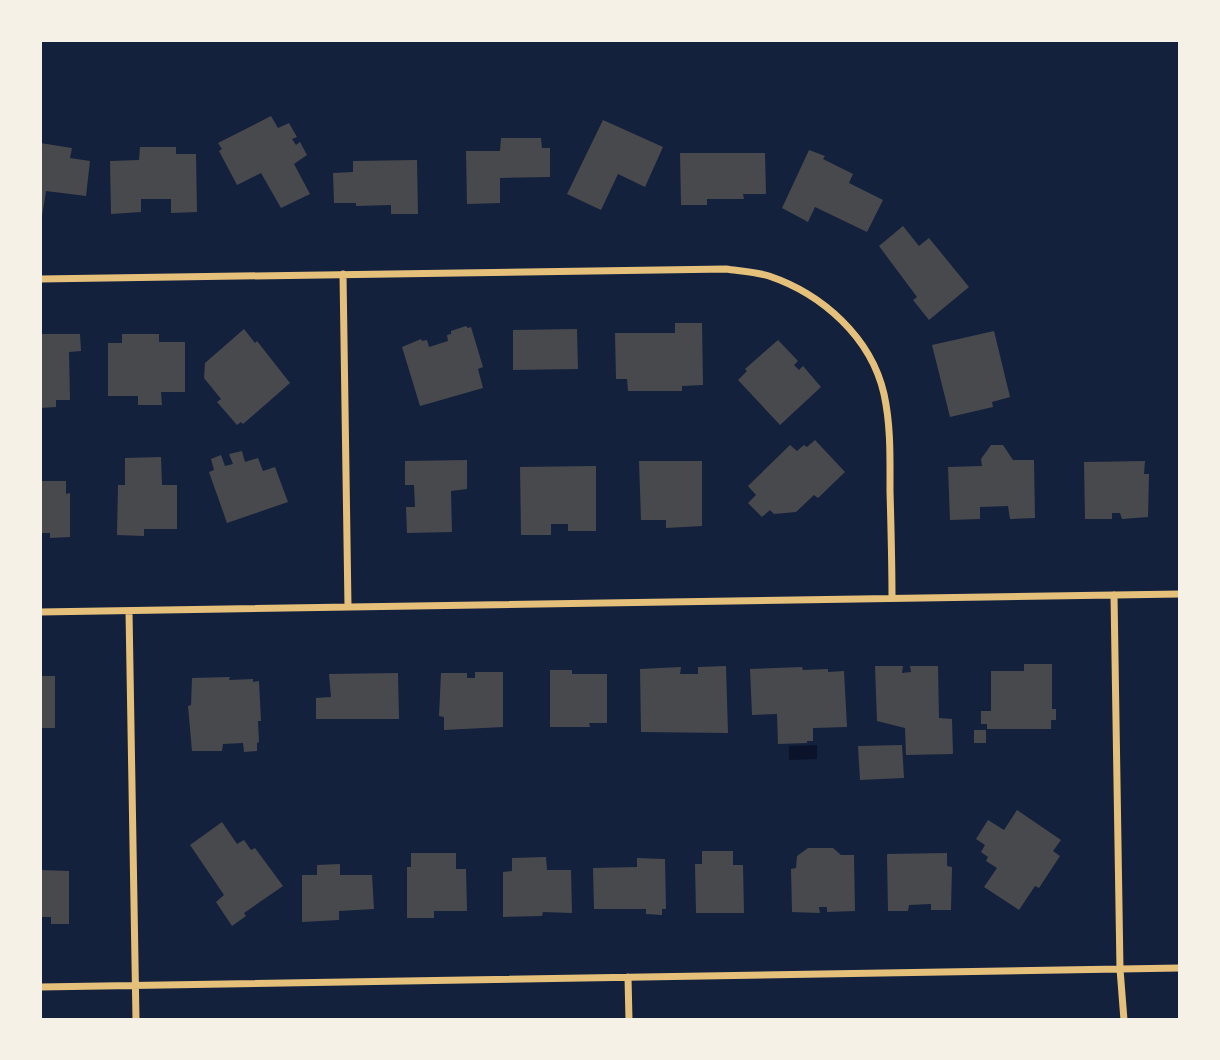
<svg xmlns="http://www.w3.org/2000/svg" width="1220" height="1060" viewBox="0 0 1220 1060" font-family="Mulish,sans-serif">
	<style>
		.water { fill: #0b132b }
		.building { fill: #48494c }
		.lines { fill: none; stroke-linecap: round; stroke-linejoin: round }
		.minor { stroke: #e5c07b; stroke-width: 7 }
	</style>
	<rect width="100%" height="100%" fill="#14213d"/>
	<!-- water -->
	<path class="water" d="M 817,745 L 817,759 L 789,760 L 789,746 Z"/>
	<!-- building -->
	<path class="building" d="M 271,116 L 278,128 L 289,123 L 297,137 L 292,139 L 296,145 L 300,142 L 307,155 L 294,164 L 310,194 L 281,208 L 261,173 L 237,185 L 219,151 L 222,149 L 218,143 Z
		M 603,120 L 663,147 L 645,187 L 618,174 L 601,210 L 567,194 Z
		M 501,138 L 541,138 L 542,148 L 550,148 L 550,177 L 500,178 L 500,203 L 467,204 L 466,151 L 500,151 Z
		M 40,143 L 72,148 L 70,158 L 90,161 L 86,196 L 46,191 L 42,216 Z
		M 140,147 L 176,147 L 176,154 L 196,154 L 197,212 L 171,213 L 171,199 L 141,199 L 141,212 L 111,214 L 110,161 L 139,160 Z
		M 809,150 L 825,156 L 823,159 L 853,174 L 849,183 L 883,200 L 867,232 L 815,207 L 808,222 L 782,208 Z
		M 680,153 L 765,153 L 766,194 L 743,194 L 744,199 L 707,199 L 707,205 L 681,205 Z
		M 417,160 L 418,214 L 391,214 L 391,205 L 356,206 L 356,203 L 334,203 L 333,173 L 353,172 L 353,161 Z
		M 903,226 L 919,246 L 929,238 L 969,287 L 929,320 L 913,300 L 917,297 L 879,246 Z
		M 675,323 L 702,323 L 703,385 L 682,386 L 682,391 L 628,391 L 627,379 L 616,379 L 615,333 L 675,333 Z
		M 466,326 L 468,328 L 471,327 L 483,367 L 478,369 L 483,388 L 420,406 L 402,347 L 421,339 L 422,341 L 427,340 L 429,347 L 448,341 L 447,335 L 451,334 L 451,331 Z
		M 244,329 L 255,343 L 257,341 L 290,383 L 243,424 L 241,422 L 237,425 L 217,402 L 221,399 L 204,378 L 205,363 Z
		M 577,329 L 578,369 L 513,370 L 513,330 Z
		M 994,331 L 1010,397 L 992,402 L 993,407 L 950,417 L 932,345 Z
		M 41,334 L 80,334 L 81,351 L 69,352 L 70,400 L 56,400 L 56,407 L 40,408 Z
		M 122,334 L 159,334 L 159,342 L 185,342 L 185,392 L 161,392 L 162,405 L 138,405 L 138,396 L 108,396 L 108,343 L 122,343 Z
		M 778,340 L 798,361 L 794,365 L 799,370 L 803,366 L 821,387 L 780,425 L 738,380 L 747,371 L 745,369 Z
		M 815,440 L 845,472 L 818,498 L 814,495 L 796,512 L 774,514 L 770,510 L 762,517 L 748,503 L 756,495 L 748,486 L 790,445 L 797,451 L 804,445 L 807,447 Z
		M 991,445 L 1003,445 L 1013,460 L 1034,460 L 1035,518 L 1010,519 L 1008,506 L 980,507 L 980,519 L 950,520 L 948,467 L 982,466 L 981,459 Z
		M 242,451 L 245,462 L 258,458 L 263,471 L 275,467 L 288,502 L 227,523 L 209,472 L 214,470 L 211,459 L 221,455 L 225,466 L 233,464 L 229,454 Z
		M 161,457 L 162,485 L 177,485 L 177,529 L 144,529 L 144,536 L 117,535 L 118,485 L 125,485 L 125,458 Z
		M 467,460 L 467,489 L 451,491 L 452,532 L 407,533 L 406,507 L 415,507 L 414,485 L 405,485 L 405,461 Z
		M 639,461 L 702,461 L 702,526 L 666,528 L 666,520 L 641,520 Z
		M 1145,461 L 1144,474 L 1149,474 L 1148,517 L 1122,519 L 1120,513 L 1112,513 L 1112,519 L 1085,519 L 1084,462 Z
		M 596,466 L 596,531 L 568,531 L 568,524 L 551,524 L 551,535 L 521,535 L 520,467 Z
		M 40,481 L 66,481 L 66,494 L 70,493 L 70,537 L 50,538 L 50,533 L 40,533 Z
		M 1024,664 L 1052,664 L 1052,709 L 1056,709 L 1056,720 L 1051,720 L 1051,729 L 987,729 L 987,724 L 981,724 L 981,711 L 991,711 L 991,671 L 1024,671 Z
		M 726,666 L 728,733 L 641,732 L 640,669 L 681,667 L 680,674 L 698,674 L 698,667 Z
		M 875,666 L 903,666 L 902,673 L 911,672 L 910,666 L 938,666 L 939,718 L 952,719 L 953,754 L 906,755 L 905,728 L 877,721 Z
		M 802,667 L 803,670 L 828,669 L 828,672 L 844,671 L 847,727 L 813,728 L 813,741 L 807,741 L 807,743 L 778,744 L 777,714 L 752,715 L 750,669 Z
		M 550,670 L 572,670 L 572,674 L 607,674 L 607,723 L 589,723 L 590,727 L 550,727 Z
		M 475,672 L 503,672 L 503,727 L 444,730 L 444,717 L 439,716 L 441,673 L 467,673 L 467,678 L 475,678 Z
		M 398,673 L 399,719 L 316,719 L 316,698 L 331,697 L 329,674 Z
		M 40,676 L 55,676 L 55,728 L 40,728 Z
		M 230,677 L 229,680 L 253,679 L 253,682 L 259,681 L 261,721 L 258,721 L 259,742 L 257,743 L 257,751 L 244,752 L 243,743 L 223,744 L 222,751 L 192,751 L 188,706 L 191,705 L 192,678 Z
		M 974,730 L 986,730 L 986,743 L 974,743 Z
		M 902,745 L 904,778 L 860,780 L 858,746 Z
		M 1017,810 L 1061,840 L 1053,851 L 1060,856 L 1039,888 L 1035,886 L 1019,910 L 984,887 L 997,868 L 986,861 L 988,857 L 981,852 L 985,845 L 976,839 L 988,820 L 1004,830 Z
		M 222,822 L 237,844 L 244,840 L 251,850 L 255,848 L 283,886 L 244,913 L 246,916 L 232,926 L 216,902 L 224,895 L 190,845 Z
		M 808,848 L 833,848 L 841,855 L 854,855 L 855,911 L 827,912 L 827,907 L 819,907 L 820,913 L 792,912 L 791,869 L 796,868 L 797,856 Z
		M 702,851 L 733,851 L 733,865 L 743,865 L 744,913 L 696,913 L 695,864 L 702,864 Z
		M 411,853 L 456,853 L 456,869 L 466,869 L 467,911 L 434,911 L 434,918 L 407,918 L 407,867 L 411,867 Z
		M 947,853 L 947,866 L 952,867 L 951,910 L 931,910 L 931,904 L 909,905 L 908,911 L 888,911 L 887,854 Z
		M 546,857 L 547,870 L 571,870 L 572,913 L 543,912 L 542,916 L 503,917 L 503,872 L 512,871 L 512,858 Z
		M 637,858 L 665,859 L 666,909 L 662,909 L 662,915 L 646,914 L 646,909 L 594,909 L 593,868 L 637,867 Z
		M 340,864 L 340,875 L 372,875 L 374,909 L 339,911 L 339,920 L 302,922 L 302,875 L 317,875 L 317,865 Z
		M 40,870 L 69,871 L 69,924 L 51,924 L 51,917 L 40,917 Z"/>
	<g class="lines">
		<!-- minor -->
		<path class="minor" d="M 343,274 L 348,607
			M 40,279 L 726,269 C 740,271 756,272 769,276 C 822,294 871,337 884,394 C 891,426 890,458 890,491 C 891,527 892,562 892,598
			M 1114,595 L 1120,969 L 1124,1020
			M 129,611 L 136,1020
			M 40,612 L 1180,594
			M 628,977 L 629,1020
			M 40,987 L 1180,968"/>
	</g>
	<!-- border -->
	<rect width="1220" height="1060" fill="none" stroke="#f6f1e7" stroke-width="84"/>
</svg>
